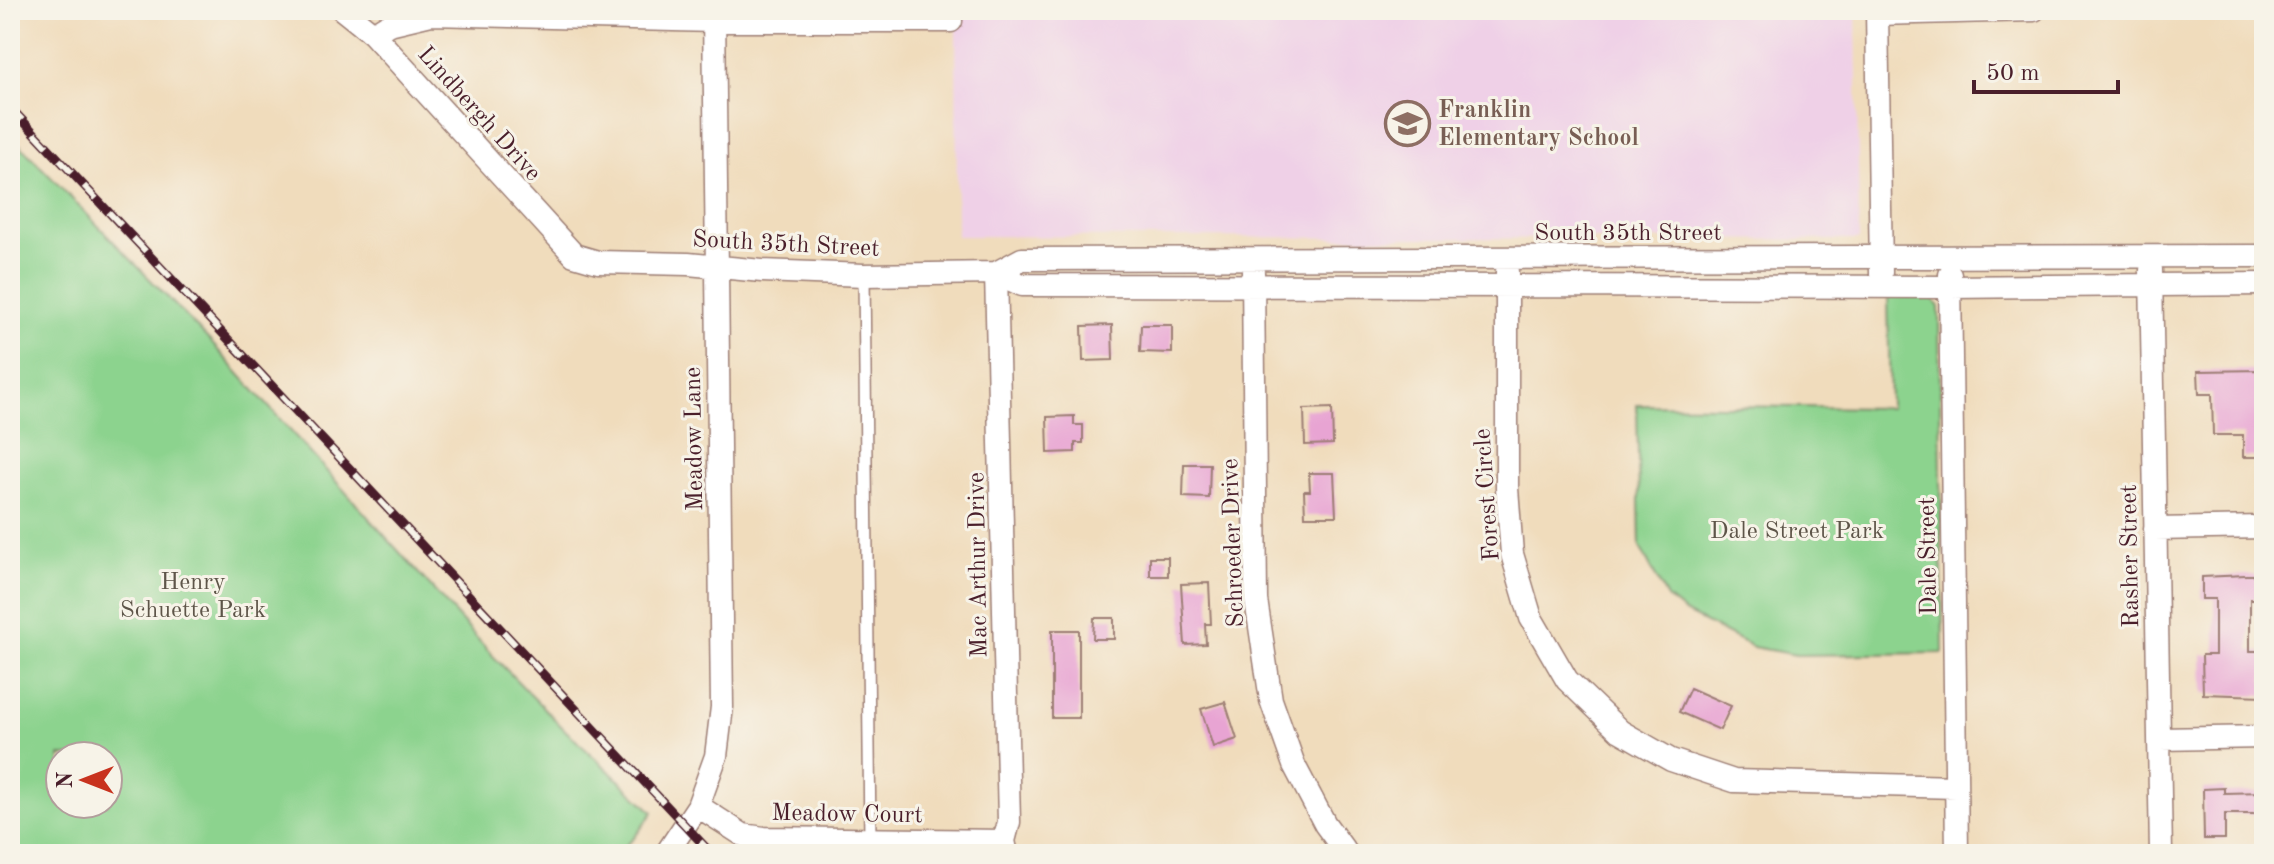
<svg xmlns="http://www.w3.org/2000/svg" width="2274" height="864" viewBox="0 0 2274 864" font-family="'Old Standard TT',serif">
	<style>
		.built { fill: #efd0e7 }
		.green { fill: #8cd38e; stroke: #6b795c; stroke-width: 2; fill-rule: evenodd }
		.building { fill: #e8a4d3 }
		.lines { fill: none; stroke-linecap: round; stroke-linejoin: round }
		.service-casing { stroke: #9d7e74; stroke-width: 14 }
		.minor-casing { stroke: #9d7e74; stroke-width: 25 }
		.service { stroke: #fff; stroke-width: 11 }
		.minor { stroke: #fff; stroke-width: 22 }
		.rail-casing { stroke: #4a1f2b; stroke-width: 9 }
		.rail { stroke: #f7f3e8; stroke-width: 6; stroke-dasharray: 18; stroke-linecap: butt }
		.labels { text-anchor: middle; stroke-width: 6; stroke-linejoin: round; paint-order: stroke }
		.education-label { font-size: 24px; font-weight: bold; fill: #785e54; stroke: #f7f3e8; text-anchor: start }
		.street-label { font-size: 24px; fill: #4a1f2b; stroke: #f7f3e8 }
		.park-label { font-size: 24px; fill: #5e5549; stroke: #f7f3e8 }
	</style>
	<rect width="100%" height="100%" fill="#f7f3e8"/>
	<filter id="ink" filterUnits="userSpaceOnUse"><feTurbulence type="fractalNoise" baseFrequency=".0125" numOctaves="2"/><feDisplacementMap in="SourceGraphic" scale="16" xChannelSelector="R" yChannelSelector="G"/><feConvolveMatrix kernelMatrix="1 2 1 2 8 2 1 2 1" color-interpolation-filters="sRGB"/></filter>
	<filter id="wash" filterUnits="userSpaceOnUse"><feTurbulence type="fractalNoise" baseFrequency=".006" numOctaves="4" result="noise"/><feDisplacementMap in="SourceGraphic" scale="32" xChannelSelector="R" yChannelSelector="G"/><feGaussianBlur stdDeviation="1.8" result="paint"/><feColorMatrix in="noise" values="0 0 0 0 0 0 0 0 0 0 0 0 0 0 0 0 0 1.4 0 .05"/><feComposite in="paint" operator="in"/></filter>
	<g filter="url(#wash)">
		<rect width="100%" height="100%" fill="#f0dcbc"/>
		<!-- built -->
		<path class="built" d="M 956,10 L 1856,10 L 1859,240 L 957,236 Z"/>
		<!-- green -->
		<path class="green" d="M 10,135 L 208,339 L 492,655 L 565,730 L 653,812 L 634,838 L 616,854 L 10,854 ZM 60,756 L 108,756 L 108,804 L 60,804 Z
			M 1888,295 L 1931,296 L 1939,307 L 1943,653 L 1796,655 L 1753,647 L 1686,613 L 1667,598 L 1640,547 L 1637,405 L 1890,408 Z"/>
		<g id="blocks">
			<!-- building -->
			<path class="building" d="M 1112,325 L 1113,360 L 1083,361 L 1082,326 Z
				M 1141,325 L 1172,325 L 1172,353 L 1140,352 Z
				M 2264,370 L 2264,457 L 2243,457 L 2243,435 L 2213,435 L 2212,394 L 2199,394 L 2198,371 Z
				M 1332,408 L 1333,444 L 1305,445 L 1304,409 Z
				M 1074,416 L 1074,425 L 1083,425 L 1083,443 L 1075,443 L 1075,452 L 1048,453 L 1047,417 Z
				M 1184,464 L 1210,464 L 1209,498 L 1183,497 Z
				M 1309,473 L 1334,473 L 1336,516 L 1305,516 L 1304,491 L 1310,491 Z
				M 1150,557 L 1168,557 L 1168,576 L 1150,576 Z
				M 2246,575 L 2264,575 L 2264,599 L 2250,599 L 2250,651 L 2264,651 L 2264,696 L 2203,694 L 2202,655 L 2215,655 L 2215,599 L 2202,599 L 2202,577 Z
				M 1209,583 L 1211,624 L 1205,624 L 1206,644 L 1185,645 L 1181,584 Z
				M 1094,618 L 1114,618 L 1114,639 L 1093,639 Z
				M 1052,630 L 1079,630 L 1079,718 L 1052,718 Z
				M 1690,688 L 1731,706 L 1720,730 L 1679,712 Z
				M 1225,702 L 1237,739 L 1213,747 L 1201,709 Z
				M 2224,788 L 2224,793 L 2264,792 L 2264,814 L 2225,814 L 2225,839 L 2204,839 L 2203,789 Z"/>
		</g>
	</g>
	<g filter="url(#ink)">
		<use href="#blocks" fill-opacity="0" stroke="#9d7e74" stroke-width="2"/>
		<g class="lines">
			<defs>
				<path id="service" d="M 864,275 L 870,840"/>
				<path id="minor" d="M 343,10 L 373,34 L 574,255 L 598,262 L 688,264 L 762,271 L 864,275 L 996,273 L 1022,285 L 1950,287 L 2264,284
					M 1877,10 L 1881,273
					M 1877,14 L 2034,10
					M 373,34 L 389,24 L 431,14 L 714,21 L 951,21
					M 2151,270 L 2161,854
					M 1253,272 L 1256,600 L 1271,700 L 1294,765 L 1325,824 L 1347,854
					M 1507,272 L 1507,488 L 1512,554 L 1531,618 L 1567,680 L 1620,731 L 1671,760 L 1734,781 L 1956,787
					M 996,273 L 1022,259 L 2264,256
					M 996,273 L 1009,822 L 1004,841 L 1007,854
					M 1950,275 L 1957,854
					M 2155,529 L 2264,527
					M 2160,739 L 2264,737
					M 698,806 L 743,835 L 764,838 L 1004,841
					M 666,854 L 698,806 L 716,756 L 722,707 L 714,10"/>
			</defs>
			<!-- service casing -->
			<use href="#service" class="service-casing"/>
			<!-- minor casing -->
			<use href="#minor" class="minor-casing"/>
			<!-- service -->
			<use href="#service" class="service"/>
			<!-- minor -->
			<use href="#minor" class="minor"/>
			<defs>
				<path id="rail" d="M 10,107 L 712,854"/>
			</defs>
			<!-- rail casing -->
			<use href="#rail" class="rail-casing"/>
			<!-- rail -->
			<use href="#rail" class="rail"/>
		</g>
	</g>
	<!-- icons -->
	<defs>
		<symbol id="school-ring" viewBox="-11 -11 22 22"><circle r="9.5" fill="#f7f3e8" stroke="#8d6e63" stroke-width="1.5"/><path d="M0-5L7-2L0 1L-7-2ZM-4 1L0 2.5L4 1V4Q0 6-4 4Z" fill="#8d6e63"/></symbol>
	</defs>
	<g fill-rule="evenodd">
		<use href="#school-ring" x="1382" y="98" width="51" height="51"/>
	</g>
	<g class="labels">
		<!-- education labels -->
		<g class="education-label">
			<text x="1438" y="117">Franklin<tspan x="1438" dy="28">Elementary School</tspan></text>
		</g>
		<!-- street labels -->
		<g class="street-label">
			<text transform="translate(480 113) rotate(48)" y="8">Lindbergh Drive</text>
			<text x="1628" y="240">South 35th Street</text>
			<text transform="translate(786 243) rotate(3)" y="8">South 35th Street</text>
			<text transform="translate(693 439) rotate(-91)" y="8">Meadow Lane</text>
			<text transform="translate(1486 495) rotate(-94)" y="8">Forest Circle</text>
			<text transform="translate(1232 543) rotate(-92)" y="8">Schroeder Drive</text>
			<text transform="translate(1927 556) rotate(-91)" y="8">Dale Street</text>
			<text transform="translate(2129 556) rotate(-91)" y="8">Rasher Street</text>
			<text transform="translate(977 565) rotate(-91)" y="8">Mac Arthur Drive</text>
			<text transform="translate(847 813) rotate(1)" y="8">Meadow Court</text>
		</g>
		<!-- park labels -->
		<g class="park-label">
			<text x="1797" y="538">Dale Street Park</text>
			<text x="193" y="589">Henry<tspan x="193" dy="28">Schuette Park</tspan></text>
		</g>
	</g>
	<!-- margin -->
	<rect width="2274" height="864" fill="none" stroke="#f7f3e8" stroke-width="40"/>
	<!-- north arrow -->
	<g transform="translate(84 780) rotate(270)"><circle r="38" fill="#f7f3e8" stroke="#b29e9c" stroke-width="2"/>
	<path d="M0-6L14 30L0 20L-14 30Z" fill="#c8321e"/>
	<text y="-12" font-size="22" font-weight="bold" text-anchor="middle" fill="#4a1f2b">N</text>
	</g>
	<!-- scale -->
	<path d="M1974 80v12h144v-12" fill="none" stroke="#4a1f2b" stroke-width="4"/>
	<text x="1986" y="80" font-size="24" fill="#4a1f2b" stroke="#f7f3e8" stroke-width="6" paint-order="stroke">50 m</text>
</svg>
